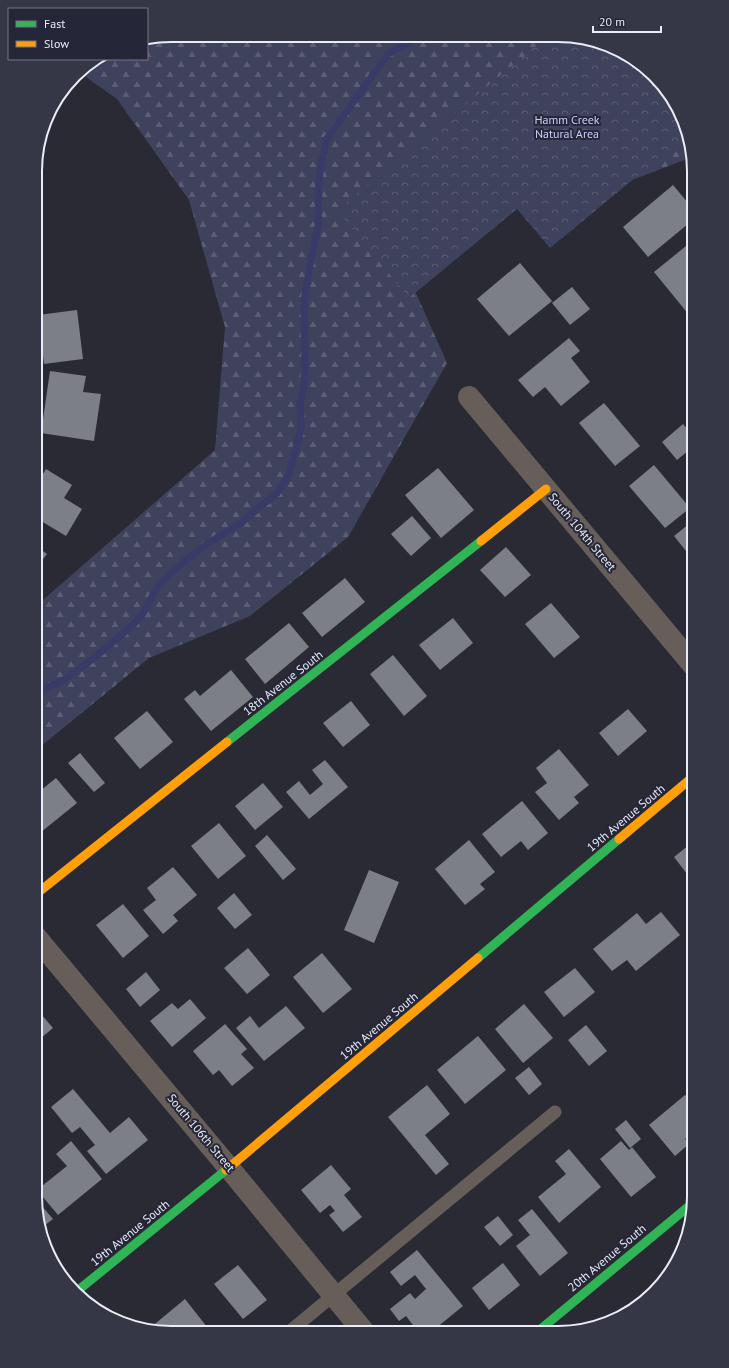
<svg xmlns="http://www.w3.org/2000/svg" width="729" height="1368" viewBox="0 0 729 1368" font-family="'PT Sans',sans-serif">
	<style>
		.forest { fill: url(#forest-firs) }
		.park { fill: url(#park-crowns) }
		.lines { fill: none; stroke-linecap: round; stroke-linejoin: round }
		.stream { stroke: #383b67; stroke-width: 7 }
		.building { fill: #7d7f87 }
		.lane { stroke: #675d59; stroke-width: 13 }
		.street { stroke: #675d59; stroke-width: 22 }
		.fast { stroke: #30b455; stroke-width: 9 }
		.slow { stroke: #ff9f0a; stroke-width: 9 }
		.labels { text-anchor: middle; stroke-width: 4; stroke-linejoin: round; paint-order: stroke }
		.park-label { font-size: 12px; fill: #cad0ff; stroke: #252637 }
		.street-label { font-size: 12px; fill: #eaecf7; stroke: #252637 }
		.rim { fill: none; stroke: #eaecf7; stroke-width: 2 }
	</style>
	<defs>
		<pattern id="forest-firs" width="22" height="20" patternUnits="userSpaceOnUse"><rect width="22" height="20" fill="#3f425d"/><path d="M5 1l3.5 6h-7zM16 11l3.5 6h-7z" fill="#5b5d75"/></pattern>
		<pattern id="park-crowns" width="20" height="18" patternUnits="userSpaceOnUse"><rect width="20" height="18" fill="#3f425d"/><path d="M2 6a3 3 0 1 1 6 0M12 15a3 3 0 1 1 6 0" fill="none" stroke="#5b5d75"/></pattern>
	</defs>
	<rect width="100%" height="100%" fill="#292a33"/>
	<!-- forest -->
	<path class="forest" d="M 171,35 L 584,38 L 648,69 L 687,128 L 692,157 L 580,200 L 518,161 L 400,257 L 447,363 L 348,537 L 250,616 L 149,658 L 35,751 L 36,606 L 215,450 L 225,327 L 189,200 L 117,99 L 79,72 L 81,69 L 97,59 L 147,59 L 147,40 Z"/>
	<!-- park -->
	<path class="park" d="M 547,37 L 584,38 L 648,69 L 687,128 L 691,151 L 681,140 L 550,248 L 517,209 L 409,298 L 337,210 Z"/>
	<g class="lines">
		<!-- stream -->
		<path class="stream" d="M 36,692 L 64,680 L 94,658 L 132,626 L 144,612 L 157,587 L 180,565 L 207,544 L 241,523 L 260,507 L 277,493 L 288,477 L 301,430 L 300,404 L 304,386 L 305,365 L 304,301 L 311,260 L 318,226 L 319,178 L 326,140 L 388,54 L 415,39 L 437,40 L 462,37"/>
	</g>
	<!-- building -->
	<path class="building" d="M 673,185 L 694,210 L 694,219 L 648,257 L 623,227 Z
		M 36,210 L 43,218 L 36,224 Z
		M 686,246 L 694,256 L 694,321 L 654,272 Z
		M 520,263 L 552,301 L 509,336 L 477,299 Z
		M 572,287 L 590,309 L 570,325 L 552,303 Z
		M 77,310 L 83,359 L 44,364 L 38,315 Z
		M 569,338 L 580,351 L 571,358 L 590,382 L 561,406 L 545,387 L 533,397 L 518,380 Z
		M 50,371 L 86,376 L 83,392 L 101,394 L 94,441 L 41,433 Z
		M 604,403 L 640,446 L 615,466 L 579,423 Z
		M 683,424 L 694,437 L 694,446 L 677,460 L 662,442 Z
		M 654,465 L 690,508 L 665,528 L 629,486 Z
		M 438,468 L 474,510 L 441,538 L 405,495 Z
		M 46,469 L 72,485 L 64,498 L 82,509 L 66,536 L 36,518 L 36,485 Z
		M 412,516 L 431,538 L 411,556 L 391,534 Z
		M 694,520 L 694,561 L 674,536 Z
		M 36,546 L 47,554 L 36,568 Z
		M 506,547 L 531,575 L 505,597 L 480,570 Z
		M 345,578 L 365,602 L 322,637 L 302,613 Z
		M 551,603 L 580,637 L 554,658 L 525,624 Z
		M 453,618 L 473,643 L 440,670 L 419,645 Z
		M 289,623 L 309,647 L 265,684 L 245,659 Z
		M 393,655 L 427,696 L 404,716 L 370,674 Z
		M 231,670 L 253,697 L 211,731 L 184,699 L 195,690 L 200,696 Z
		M 351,701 L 370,725 L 343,747 L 323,723 Z
		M 628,709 L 647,731 L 618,756 L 599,733 Z
		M 147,711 L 173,742 L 140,769 L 114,738 Z
		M 559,749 L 589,785 L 574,797 L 579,803 L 559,820 L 535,792 L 547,783 L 536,768 Z
		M 80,753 L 105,783 L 94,792 L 68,763 Z
		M 325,760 L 348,787 L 309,819 L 286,792 L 299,781 L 310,795 L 323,784 L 312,770 Z
		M 56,778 L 77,803 L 35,837 L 35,795 Z
		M 263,783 L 283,807 L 255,830 L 235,806 Z
		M 522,801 L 548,833 L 528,850 L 521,841 L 501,857 L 482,834 Z
		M 219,823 L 246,856 L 218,879 L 191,846 Z
		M 267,835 L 296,869 L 283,880 L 255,846 Z
		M 469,840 L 495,872 L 480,884 L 485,889 L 465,905 L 435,869 Z
		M 694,841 L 694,883 L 674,857 Z
		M 173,867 L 197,895 L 173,915 L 178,921 L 163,934 L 143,910 L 156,900 L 147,888 Z
		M 369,870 L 399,882 L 374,943 L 344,930 Z
		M 234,893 L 252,915 L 235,929 L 217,908 Z
		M 123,904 L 149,936 L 123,958 L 96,925 Z
		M 661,912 L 680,935 L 636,971 L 627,960 L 612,971 L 593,949 L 637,913 L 646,924 Z
		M 248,948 L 270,975 L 247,994 L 224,968 Z
		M 322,953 L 352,989 L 323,1013 L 293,977 Z
		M 575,968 L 595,992 L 564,1017 L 544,992 Z
		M 146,972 L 160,990 L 140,1007 L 126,989 Z
		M 190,999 L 206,1018 L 172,1047 L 150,1021 L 172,1003 L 178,1009 Z
		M 524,1004 L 553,1038 L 523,1063 L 495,1029 Z
		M 286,1006 L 305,1028 L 264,1061 L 236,1028 L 250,1016 L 259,1028 Z
		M 35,1007 L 53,1028 L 35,1043 Z
		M 225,1024 L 247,1049 L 241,1054 L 254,1068 L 232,1086 L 219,1070 L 213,1075 L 193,1051 Z
		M 586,1025 L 607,1051 L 589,1066 L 568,1040 Z
		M 478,1036 L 506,1070 L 465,1104 L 437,1070 Z
		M 529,1067 L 542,1084 L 529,1095 L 515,1078 Z
		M 427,1085 L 450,1114 L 425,1135 L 449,1164 L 436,1175 L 388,1117 Z
		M 73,1089 L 110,1133 L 129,1117 L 148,1140 L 106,1174 L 87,1151 L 95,1145 L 80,1127 L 72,1133 L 51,1107 Z
		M 685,1095 L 694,1105 L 694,1132 L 685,1139 L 689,1144 L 675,1156 L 649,1125 Z
		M 626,1120 L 641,1139 L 630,1148 L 615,1129 Z
		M 71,1141 L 102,1179 L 58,1215 L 37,1190 L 67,1166 L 56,1154 Z
		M 621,1141 L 629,1150 L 632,1147 L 656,1177 L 631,1197 L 600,1159 Z
		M 569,1149 L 601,1187 L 559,1223 L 538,1197 L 566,1174 L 555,1161 Z
		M 331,1165 L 351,1189 L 344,1195 L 362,1217 L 343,1232 L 329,1215 L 335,1211 L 330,1205 L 320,1213 L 301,1190 Z
		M 35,1198 L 53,1219 L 40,1229 Z
		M 532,1209 L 568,1253 L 540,1276 L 516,1246 L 530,1235 L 518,1220 Z
		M 498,1216 L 513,1235 L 500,1246 L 484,1227 Z
		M 417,1250 L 463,1306 L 430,1333 L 419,1333 L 406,1316 L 399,1321 L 390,1309 L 410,1293 L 415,1299 L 426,1289 L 415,1275 L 401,1286 L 390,1272 Z
		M 503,1263 L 520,1285 L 489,1310 L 472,1288 Z
		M 238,1265 L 267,1300 L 243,1319 L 214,1284 Z
		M 185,1299 L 211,1332 L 154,1332 L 150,1328 Z"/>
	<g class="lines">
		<!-- lane -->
		<path class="lane" d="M 289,1332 L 555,1112"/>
		<!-- street -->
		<path class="street" d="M 469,397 L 694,666
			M 35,936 L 229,1168 L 364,1332"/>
		<!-- fast -->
		<path class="fast" d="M 227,742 L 481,541
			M 478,958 L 619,839
			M 76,1292 L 226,1170
			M 536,1333 L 694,1202"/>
		<!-- slow -->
		<path class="slow" d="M 481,541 L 546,489
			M 619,839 L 694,776
			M 35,895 L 227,742
			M 226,1170 L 478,958"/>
	</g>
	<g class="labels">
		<!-- park labels -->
		<g class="park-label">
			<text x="567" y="124">Hamm Creek<tspan x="567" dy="14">Natural Area</tspan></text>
		</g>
		<!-- street labels -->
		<g class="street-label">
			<text transform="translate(582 532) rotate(50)" y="4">South 104th Street</text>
			<text transform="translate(283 683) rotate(-38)" y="4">18th Avenue South</text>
			<text transform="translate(626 818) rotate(-40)" y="4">19th Avenue South</text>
			<text transform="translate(379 1026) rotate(-40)" y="4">19th Avenue South</text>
			<text transform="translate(201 1133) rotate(50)" y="4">South 106th Street</text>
			<text transform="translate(130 1233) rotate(-39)" y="4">19th Avenue South</text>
			<text transform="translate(607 1258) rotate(-40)" y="4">20th Avenue South</text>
		</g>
	</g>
	<!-- crop -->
	<path d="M0 0H729V1368H0ZM171 42H558A129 129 0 0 1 687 171V1197A129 129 0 0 1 558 1326H171A129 129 0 0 1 42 1197V171A129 129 0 0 1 171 42Z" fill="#353646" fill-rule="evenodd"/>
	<path class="rim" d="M171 42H558A129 129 0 0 1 687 171V1197A129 129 0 0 1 558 1326H171A129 129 0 0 1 42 1197V171A129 129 0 0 1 171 42Z"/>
	<!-- legend -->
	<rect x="8" y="8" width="140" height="52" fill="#252637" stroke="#747584"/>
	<rect x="16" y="21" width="20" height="6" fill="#30b455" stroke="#747584"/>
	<text x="44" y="28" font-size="12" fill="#eaecf7">Fast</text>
	<rect x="16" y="41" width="20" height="6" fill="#ff9f0a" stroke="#747584"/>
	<text x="44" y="48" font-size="12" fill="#eaecf7">Slow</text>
	<!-- scale -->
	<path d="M593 26v6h68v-6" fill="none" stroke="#eaecf7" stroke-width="2"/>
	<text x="599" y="26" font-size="12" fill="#eaecf7" stroke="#252637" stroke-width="3" paint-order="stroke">20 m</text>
</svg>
